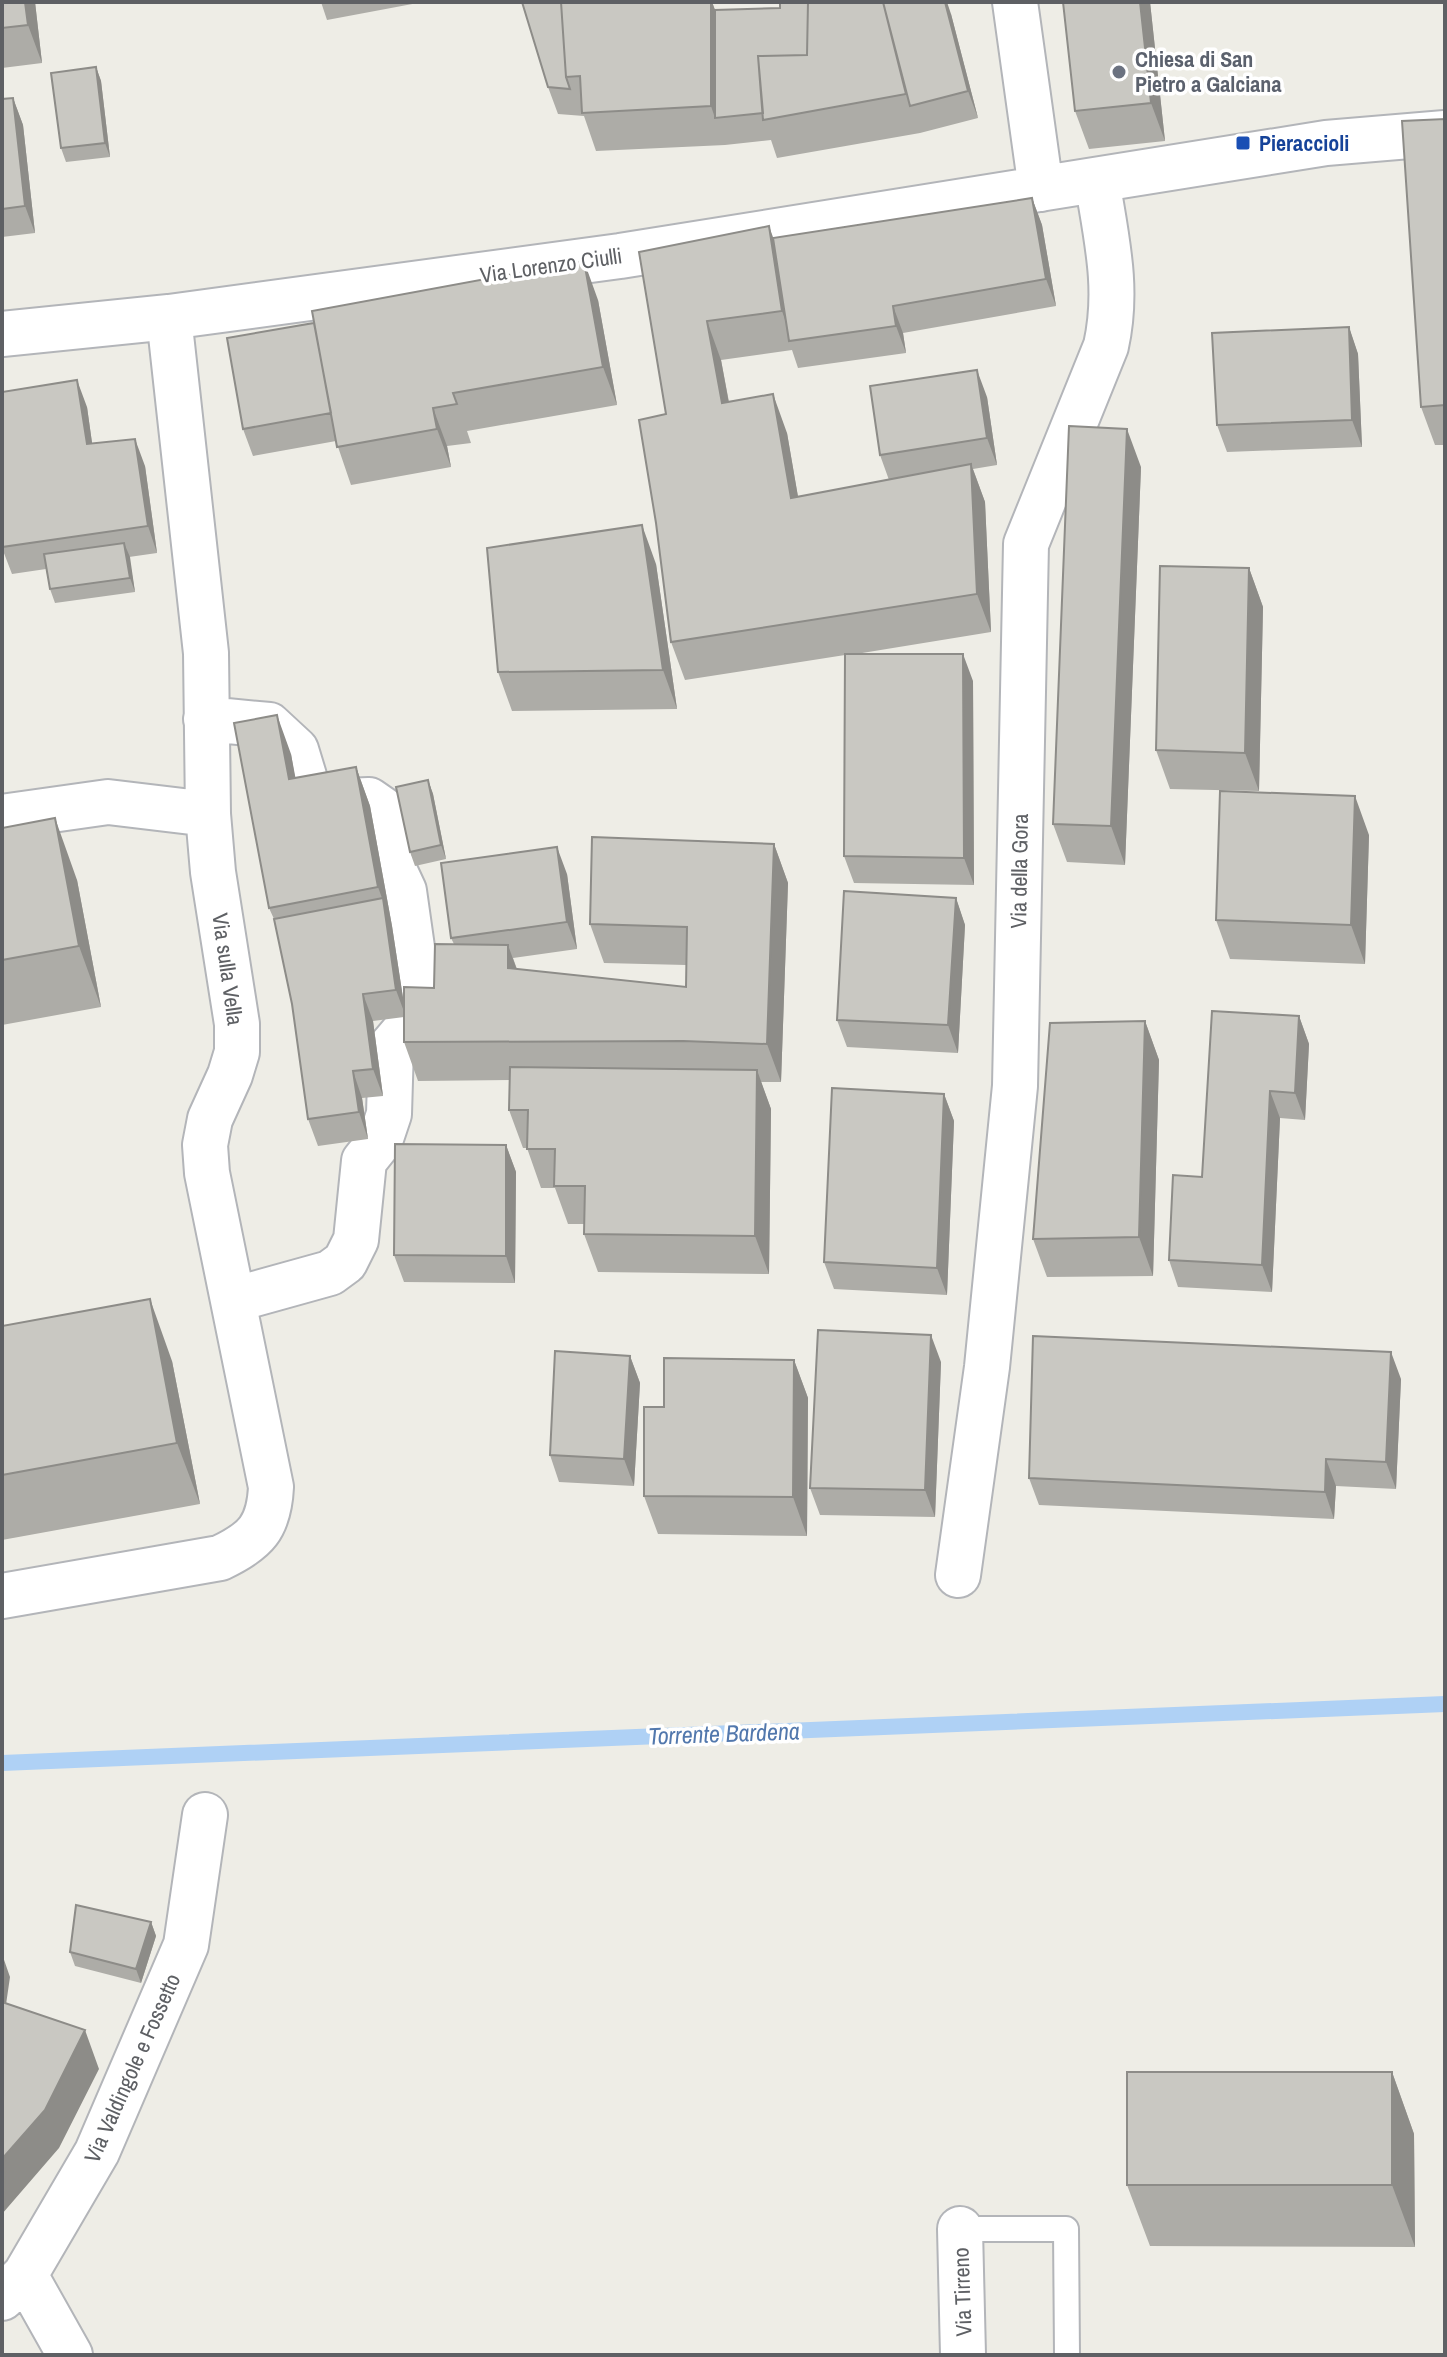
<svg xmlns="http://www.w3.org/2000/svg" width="1447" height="2357" viewBox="0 0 1447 2357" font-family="'Archivo Narrow',sans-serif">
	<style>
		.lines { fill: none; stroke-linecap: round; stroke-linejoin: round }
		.stream { stroke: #afd1f5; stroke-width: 16 }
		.lane-casing { stroke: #b3b5b9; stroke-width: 28 }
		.street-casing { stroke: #b3b5b9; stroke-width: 48 }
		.lane { stroke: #fff; stroke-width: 24 }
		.street { stroke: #fff; stroke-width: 44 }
		.wall { fill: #adaca7 }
		.shaded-wall { fill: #8d8c88 }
		.building { fill: #c9c8c2; stroke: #8d8c88; stroke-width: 2 }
		.worship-dot { fill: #6b7280; stroke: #fff; stroke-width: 3 }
		.transit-dot { fill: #1a4fb4; stroke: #fff; stroke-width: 3 }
		.labels { text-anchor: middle; stroke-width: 7; stroke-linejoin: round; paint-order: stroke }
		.worship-label { font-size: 22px; font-weight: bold; fill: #5b616d; stroke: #fff; text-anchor: start }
		.transit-label { font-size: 22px; font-weight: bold; fill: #164399; stroke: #fff; text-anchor: start }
		.street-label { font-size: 22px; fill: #5e6064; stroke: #fff }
		.water-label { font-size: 24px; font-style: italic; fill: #5278ad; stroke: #fff }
	</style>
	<rect width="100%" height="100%" fill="#eeede6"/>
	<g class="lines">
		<!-- stream -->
		<path class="stream" d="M 2,1763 L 1445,1704"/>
		<defs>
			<path id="lane" d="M 960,2229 L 1066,2229 L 1067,2355"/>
			<path id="street" d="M 1015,2 L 1041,189
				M 2,334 L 169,317 L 620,256 L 1326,143 L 1445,133
				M 206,719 L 269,725 L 296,750 L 310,796 L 320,802 L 369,800 L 382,809 L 390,861 L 404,891 L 420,1004 L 407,1028 L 391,1047 L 389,1114 L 380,1141 L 364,1161 L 356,1240 L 345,1262 L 330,1273 L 233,1300
				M 2,817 L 108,802 L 208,814
				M 958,1575 L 987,1367 L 1015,1086 L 1026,544 L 1106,346 C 1119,288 1106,237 1097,180
				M 2,1596 L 220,1558 C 256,1541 269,1527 271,1487 L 207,1173 L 205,1145 L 210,1119 L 230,1075 L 237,1052 L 237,1024 L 213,872 L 208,814 L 206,653 L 169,317
				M 960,2229 L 963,2355
				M 25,2275 L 70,2355
				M 2,2298 L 25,2275 L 97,2152 L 186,1945 L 205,1815"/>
		</defs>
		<!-- lane casing -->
		<use href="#lane" class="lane-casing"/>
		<!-- street casing -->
		<use href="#street" class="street-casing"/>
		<!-- lane -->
		<use href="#lane" class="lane"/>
		<!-- street -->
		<use href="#street" class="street"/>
	</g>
	<!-- wall -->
	<path class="wall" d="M 2,2 L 35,2 L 42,63 L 2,68 Z
		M 321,2 L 423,2 L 327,20 Z
		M 522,2 L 712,2 L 715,10 L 951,14 L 978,118 L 920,133 L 777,158 L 771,140 L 725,145 L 596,151 L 584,116 L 558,114 L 548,87 Z
		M 1063,2 L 1150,2 L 1165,141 L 1089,149 L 1075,111 Z
		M 96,67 L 101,81 L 110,157 L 66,162 L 61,148 Z
		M 13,98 L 23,125 L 35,233 L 2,237 L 2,99 Z
		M 1445,119 L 1445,445 L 1435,445 L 1421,407 Z
		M 1032,198 L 1042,225 L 1056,306 L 903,333 L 906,353 L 798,368 L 792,350 L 721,360 L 729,402 L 787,433 L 798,497 L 889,480 L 880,455 L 987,397 L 997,465 L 973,469 L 985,502 L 991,632 L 856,654 L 973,681 L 974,885 L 854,883 L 844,856 L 845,655 L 685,680 L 671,642 L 666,414 L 639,252 L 773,238 Z
		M 598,300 L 617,405 L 467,431 L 471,443 L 447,446 L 451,467 L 351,485 L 336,441 L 253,456 L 243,429 Z
		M 1349,327 L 1358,354 L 1362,447 L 1227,452 L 1217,425 Z
		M 2,392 L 87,407 L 92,443 L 145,466 L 157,553 L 129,557 L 135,592 L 55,603 L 50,589 L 46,569 L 12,574 L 2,548 Z
		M 1141,467 L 1125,865 L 1067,862 L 1053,824 Z
		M 656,564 L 677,709 L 512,711 L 498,672 Z
		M 1249,568 L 1263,607 L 1259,791 L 1170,789 L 1156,750 Z
		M 291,754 L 295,778 L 356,767 L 370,806 L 392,926 L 404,1005 L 434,988 L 454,944 L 451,938 L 567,874 L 577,949 L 513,958 L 517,969 L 686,987 L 686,965 L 604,963 L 590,924 L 774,844 L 788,883 L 781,1082 L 761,1082 L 771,1109 L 769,1274 L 598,1272 L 584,1234 L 584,1224 L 568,1224 L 555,1188 L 541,1188 L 527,1148 L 523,1148 L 509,1110 L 510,1080 L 418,1081 L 404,1042 L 404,1017 L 373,1021 L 383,1096 L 362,1098 L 368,1139 L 318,1146 L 308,1119 L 292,1004 L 274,919 L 269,908 Z
		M 428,780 L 433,794 L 446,859 L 415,866 L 410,852 Z
		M 2,828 L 77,880 L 101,1007 L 2,1025 Z
		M 1369,835 L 1365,964 L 1230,959 L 1216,920 Z
		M 956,898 L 965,925 L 958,1053 L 847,1047 L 837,1020 Z
		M 1299,1016 L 1309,1044 L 1305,1120 L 1280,1118 L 1272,1292 L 1178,1287 L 1169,1260 L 1202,1177 Z
		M 1145,1021 L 1159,1060 L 1153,1276 L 1047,1277 L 1033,1239 Z
		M 944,1094 L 954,1121 L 947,1295 L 834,1289 L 824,1262 Z
		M 506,1145 L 516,1172 L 515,1283 L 404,1282 L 394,1255 Z
		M 2,1326 L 172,1361 L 200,1504 L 2,1540 Z
		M 630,1356 L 640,1383 L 634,1486 L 559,1482 L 550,1455 Z
		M 794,1360 L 808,1398 L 807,1536 L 658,1534 L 644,1496 L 664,1407 Z
		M 941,1362 L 935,1517 L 820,1515 L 810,1488 Z
		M 1401,1379 L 1396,1489 L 1336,1486 L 1334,1519 L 1039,1505 L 1029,1478 Z
		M 151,1922 L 156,1936 L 141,1983 L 75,1966 L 70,1952 Z
		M 1392,2072 L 1414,2134 L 1415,2247 L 1150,2246 L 1127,2185 Z"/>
	<!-- shaded-wall -->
	<path class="shaded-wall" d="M 25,2 L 35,2 L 42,63 L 28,25 Z
		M 711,2 L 712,2 L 725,37 L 715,118 L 711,106 Z
		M 945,2 L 947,2 L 951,14 L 978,118 L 968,91 Z
		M 1140,2 L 1150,2 L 1165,141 L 1151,103 Z
		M 96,67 L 101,81 L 110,157 L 105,143 Z
		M 13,98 L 23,125 L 35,233 L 25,206 Z
		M 1032,198 L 1042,225 L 1056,306 L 1046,279 Z
		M 769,226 L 783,265 L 792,340 L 782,311 Z
		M 584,261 L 598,300 L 617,405 L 603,367 Z
		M 893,306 L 903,333 L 906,353 L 896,326 Z
		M 707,321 L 721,360 L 736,442 L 722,403 Z
		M 1349,327 L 1358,354 L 1362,447 L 1352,420 Z
		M 977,370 L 987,397 L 997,465 L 987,438 Z
		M 77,380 L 87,407 L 96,471 L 87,444 Z
		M 773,394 L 787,433 L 805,537 L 791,498 Z
		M 433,408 L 447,446 L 451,467 L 437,429 Z
		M 1127,429 L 1141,467 L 1125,865 L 1111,826 Z
		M 135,439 L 145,466 L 157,553 L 148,526 Z
		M 971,464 L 985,502 L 991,632 L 977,594 Z
		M 642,525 L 656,564 L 677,709 L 663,670 Z
		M 124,543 L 130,557 L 135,592 L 130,578 Z
		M 1249,568 L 1263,607 L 1259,791 L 1245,753 Z
		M 963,654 L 973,681 L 974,885 L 964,858 Z
		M 277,715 L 291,754 L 303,818 L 289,779 Z
		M 356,767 L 370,806 L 392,926 L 378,887 Z
		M 428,780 L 433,794 L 446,859 L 441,845 Z
		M 1355,796 L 1369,835 L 1365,964 L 1351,925 Z
		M 55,818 L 77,880 L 101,1007 L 79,946 Z
		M 774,844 L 788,883 L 781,1082 L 767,1044 Z
		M 557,847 L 567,874 L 577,949 L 567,922 Z
		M 383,898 L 392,926 L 406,1017 L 396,990 Z
		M 956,898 L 965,925 L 958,1053 L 948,1025 Z
		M 508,945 L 522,984 L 508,968 Z
		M 363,994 L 373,1021 L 383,1096 L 373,1069 Z
		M 1299,1016 L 1309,1044 L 1305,1120 L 1295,1093 Z
		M 1145,1021 L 1159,1060 L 1153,1276 L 1139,1237 Z
		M 757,1070 L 771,1109 L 769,1274 L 755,1236 Z
		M 353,1071 L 362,1098 L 368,1139 L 359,1112 Z
		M 1270,1091 L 1280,1118 L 1272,1292 L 1262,1265 Z
		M 944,1094 L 954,1121 L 947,1295 L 937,1268 Z
		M 506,1145 L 516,1172 L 515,1283 L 506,1256 Z
		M 150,1299 L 172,1361 L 200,1504 L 177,1443 Z
		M 931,1335 L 941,1362 L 935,1517 L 925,1490 Z
		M 1391,1352 L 1401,1379 L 1396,1489 L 1386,1462 Z
		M 630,1356 L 640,1383 L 634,1486 L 624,1459 Z
		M 794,1360 L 808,1398 L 807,1536 L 793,1497 Z
		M 1326,1459 L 1336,1486 L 1334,1519 L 1325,1492 Z
		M 151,1922 L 156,1936 L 141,1983 L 136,1969 Z
		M 2,1954 L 10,1977 L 2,2032 Z
		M 85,2030 L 99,2069 L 59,2148 L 2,2214 L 2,2159 Z
		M 1392,2072 L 1414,2134 L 1415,2247 L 1392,2185 Z"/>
	<!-- building -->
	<path class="building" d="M 2,2 L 25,2 L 28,25 L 2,28 Z
		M 522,2 L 561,2 L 566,77 L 570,89 L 548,87 Z
		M 561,2 L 711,2 L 711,106 L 582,113 L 580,76 L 566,77 Z
		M 780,2 L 808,2 L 807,55 L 758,56 L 763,113 L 715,118 L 715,10 L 780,8 Z
		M 808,2 L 883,2 L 906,94 L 763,120 L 758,56 L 807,55 Z
		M 883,2 L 945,2 L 968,91 L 910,106 Z
		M 1063,2 L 1140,2 L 1151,103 L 1075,111 Z
		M 96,67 L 105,143 L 61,148 L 51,73 Z
		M 13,98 L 25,206 L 2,209 L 2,99 Z
		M 1445,119 L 1445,405 L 1421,407 L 1402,121 Z
		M 1032,198 L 1046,279 L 893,306 L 896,326 L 789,341 L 773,238 Z
		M 769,226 L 782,311 L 707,321 L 722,403 L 773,394 L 791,498 L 971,464 L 977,594 L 671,642 L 656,523 L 639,420 L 666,414 L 639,252 Z
		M 584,261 L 603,367 L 453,393 L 457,404 L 433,408 L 437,429 L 337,447 L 312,311 Z
		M 314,323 L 331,413 L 243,429 L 227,338 Z
		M 1349,327 L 1352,420 L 1217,425 L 1212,333 Z
		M 977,370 L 987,438 L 880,455 L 870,386 Z
		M 77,380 L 87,444 L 135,439 L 148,526 L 2,547 L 2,392 Z
		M 1069,426 L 1127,429 L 1111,826 L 1053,824 Z
		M 642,525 L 663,670 L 498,672 L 487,548 Z
		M 124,543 L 130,578 L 50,589 L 44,554 Z
		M 1160,566 L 1249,568 L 1245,753 L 1156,750 Z
		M 845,654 L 963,654 L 964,858 L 844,856 Z
		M 277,715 L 289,779 L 356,767 L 378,887 L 269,908 L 234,723 Z
		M 428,780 L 441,845 L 410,852 L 396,787 Z
		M 1220,791 L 1355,796 L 1351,925 L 1216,920 Z
		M 55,818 L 79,946 L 2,960 L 2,828 Z
		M 592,837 L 774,844 L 767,1044 L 683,1041 L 404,1042 L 404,987 L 434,988 L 435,944 L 508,945 L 508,968 L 686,987 L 687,927 L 590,924 Z
		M 557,847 L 567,922 L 451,938 L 441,863 Z
		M 844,891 L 956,898 L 948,1025 L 837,1020 Z
		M 383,898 L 396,990 L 363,994 L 373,1069 L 353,1071 L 359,1112 L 308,1119 L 292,1004 L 274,919 Z
		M 1212,1011 L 1299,1016 L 1295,1093 L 1270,1091 L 1262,1265 L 1169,1260 L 1173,1175 L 1202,1177 Z
		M 1145,1021 L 1139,1237 L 1033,1239 L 1050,1023 Z
		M 510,1067 L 757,1070 L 755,1236 L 584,1234 L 585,1186 L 554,1186 L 555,1149 L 527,1149 L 528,1110 L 509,1110 Z
		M 832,1088 L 944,1094 L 937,1268 L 824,1262 Z
		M 395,1144 L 506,1145 L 506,1256 L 394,1255 Z
		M 150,1299 L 177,1443 L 2,1475 L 2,1326 Z
		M 818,1330 L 931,1335 L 925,1490 L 810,1488 Z
		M 1033,1336 L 1391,1352 L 1386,1462 L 1326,1459 L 1325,1492 L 1029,1478 Z
		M 555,1351 L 630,1356 L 624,1459 L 550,1455 Z
		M 664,1358 L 794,1360 L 793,1497 L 644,1496 L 644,1407 L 664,1407 Z
		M 76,1905 L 151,1922 L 136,1969 L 70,1952 Z
		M 2,2002 L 85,2030 L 45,2110 L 2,2159 Z
		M 1127,2072 L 1392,2072 L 1392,2185 L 1127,2185 Z"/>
	<!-- markers -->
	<circle class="worship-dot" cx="1119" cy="72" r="8"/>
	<rect class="transit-dot" x="1235" y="135" width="16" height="16" rx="4"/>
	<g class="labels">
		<!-- worship labels -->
		<g class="worship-label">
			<text x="1135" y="67">Chiesa di San<tspan x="1135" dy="25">Pietro a Galciana</tspan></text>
		</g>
		<!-- transit labels -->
		<g class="transit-label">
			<text x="1259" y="151">Pieraccioli</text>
		</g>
		<!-- street labels -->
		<g class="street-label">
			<text transform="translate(551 265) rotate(-8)" y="8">Via Lorenzo Ciulli</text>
			<text transform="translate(1019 871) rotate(-89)" y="8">Via della Gora</text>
			<text transform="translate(228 969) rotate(82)" y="8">Via sulla Vella</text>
			<text transform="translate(132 2068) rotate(-66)" y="8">Via Valdingole e Fossetto</text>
			<text transform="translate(962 2292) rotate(-92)" y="8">Via Tirreno</text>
		</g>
		<!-- water labels -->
		<g class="water-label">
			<text transform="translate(724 1734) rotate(-2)" y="8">Torrente Bardena</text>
		</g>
	</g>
	<!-- border -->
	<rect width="1447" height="2357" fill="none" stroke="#5e6064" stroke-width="8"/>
</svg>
